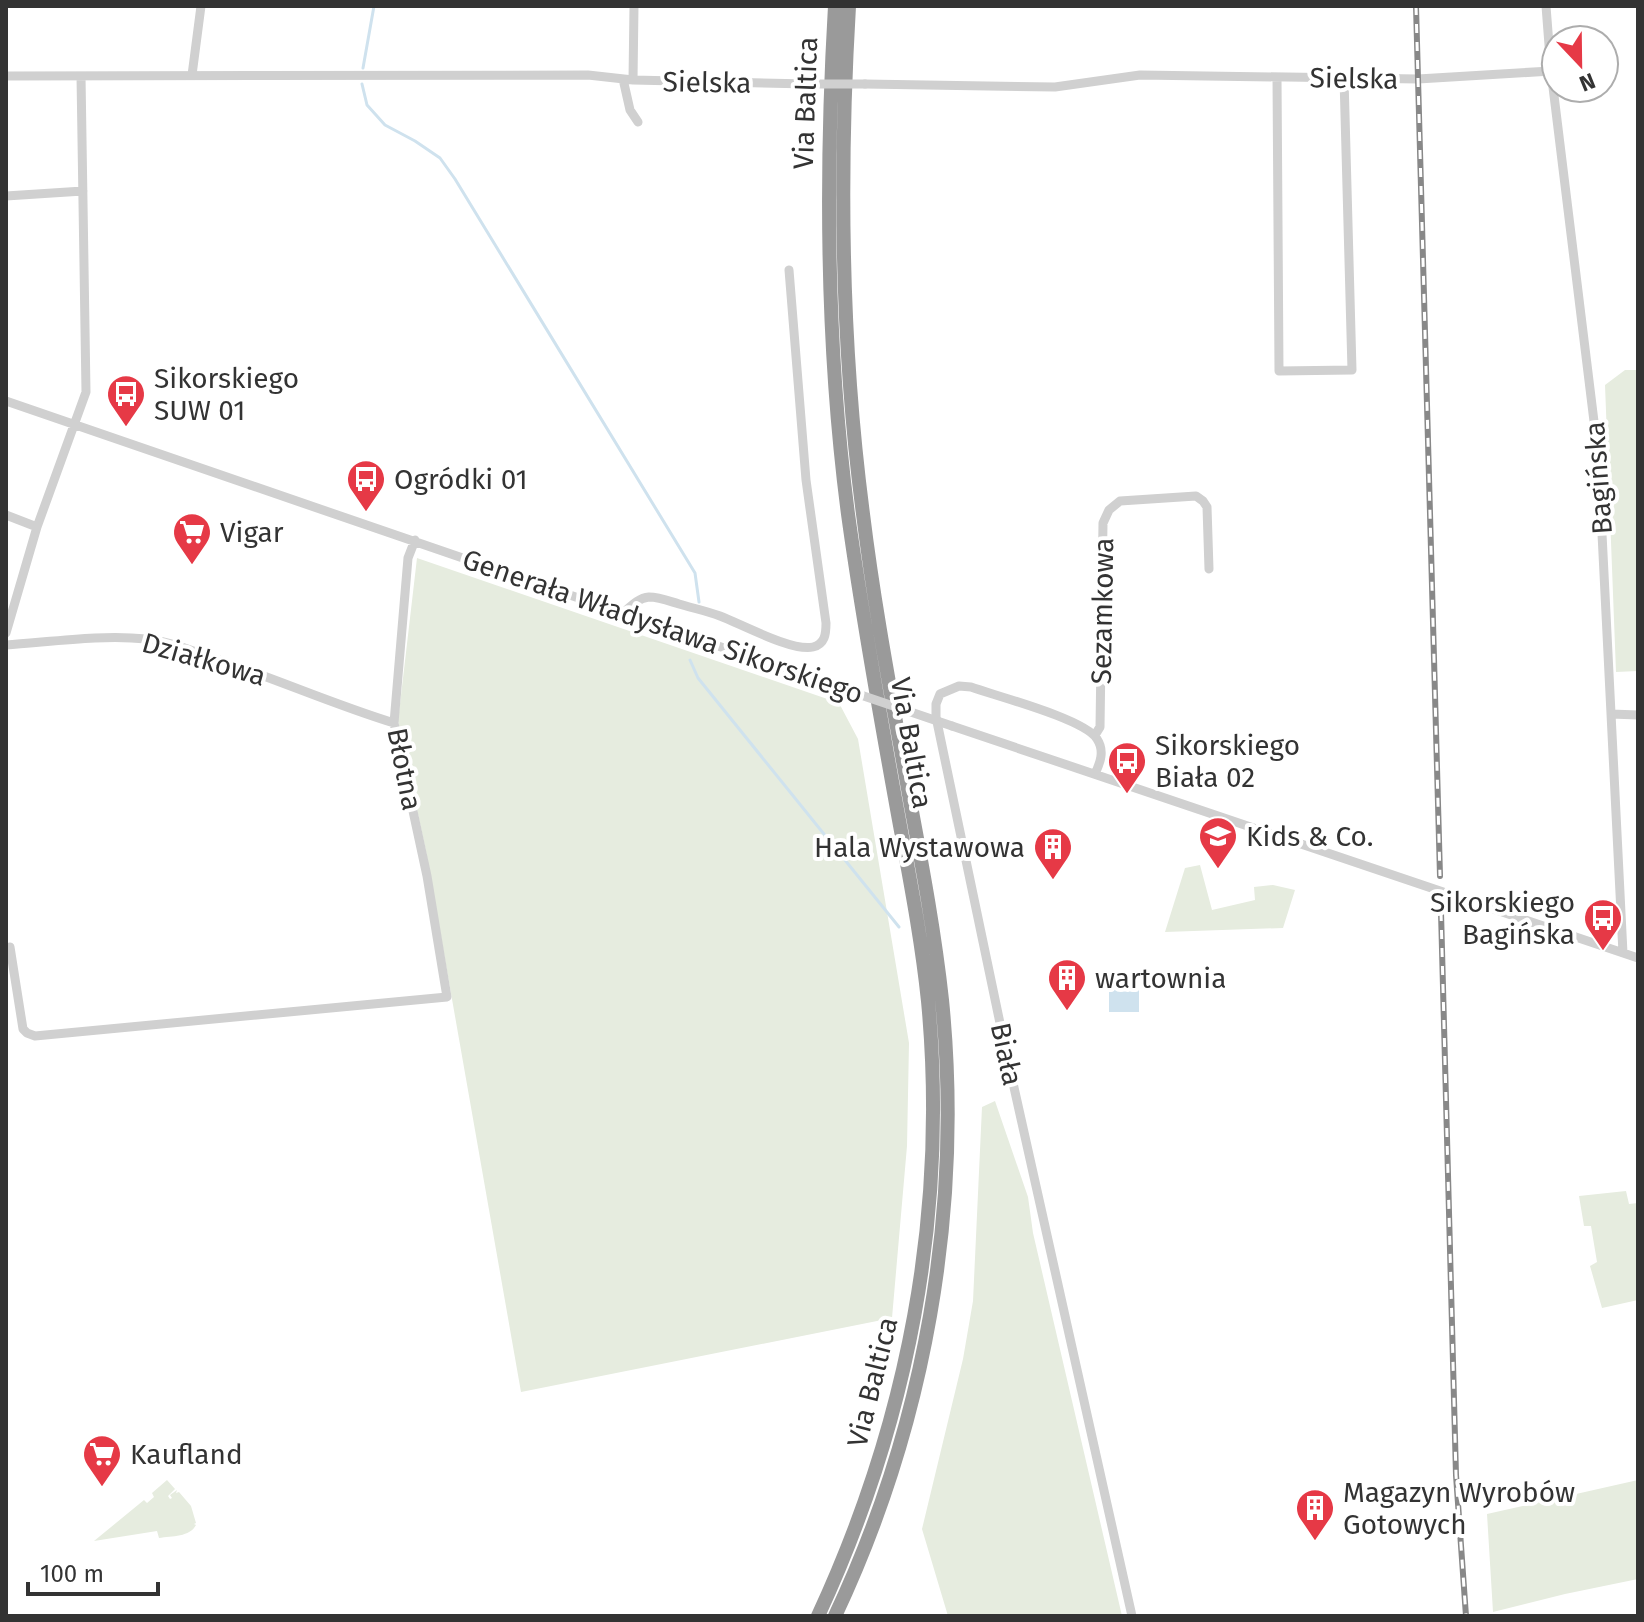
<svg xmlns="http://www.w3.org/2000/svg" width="1644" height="1622" viewBox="0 0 1644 1622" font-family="'Fira Sans',sans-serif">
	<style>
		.green { fill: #e6ecdf }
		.water { fill: #cfe2ee }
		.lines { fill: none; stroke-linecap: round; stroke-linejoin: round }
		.stream { stroke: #cfe2ee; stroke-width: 3 }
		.minor { stroke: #d0d0d0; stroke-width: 9 }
		.highway { stroke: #9a9a9a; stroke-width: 14 }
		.rail-casing { stroke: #888; stroke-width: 6 }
		.rail { stroke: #fff; stroke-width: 3; stroke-dasharray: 9; stroke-linecap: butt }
		.minor-bridge { stroke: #d0d0d0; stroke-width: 9 }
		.labels { text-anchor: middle; stroke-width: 8; stroke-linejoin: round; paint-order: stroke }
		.street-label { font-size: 28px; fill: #333; stroke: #fff }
		.poi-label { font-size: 28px; fill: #333; stroke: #fff; text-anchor: start }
	</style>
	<rect width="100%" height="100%" fill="#fff"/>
	<!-- green -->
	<path class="green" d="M 1625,370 L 1638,370 L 1638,671 L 1616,672 L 1605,385 Z
		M 417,558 L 839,703 L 858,739 L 909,1043 L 907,1146 L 892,1318 L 521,1392 L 426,851 L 398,721 Z
		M 1200,865 L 1212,910 L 1255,900 L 1254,887 L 1273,885 L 1295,890 L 1283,928 L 1165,932 L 1185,868 Z
		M 995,1101 L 1028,1197 L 1033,1233 L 1122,1616 L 948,1616 L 922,1529 L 963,1359 L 973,1301 L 982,1107 Z
		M 1626,1191 L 1629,1204 L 1638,1203 L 1638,1300 L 1602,1308 L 1590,1266 L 1597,1262 L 1591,1226 L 1584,1226 L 1579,1196 Z
		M 167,1480 L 175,1489 L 168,1496 L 170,1499 L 172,1498 L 170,1495 L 177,1490 L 176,1493 L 179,1492 L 191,1506 L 196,1523 L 194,1524 L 196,1525 C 190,1537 172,1536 159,1538 L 157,1531 L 94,1541 L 144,1500 L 147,1503 L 154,1497 L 152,1493 Z
		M 1638,1480 L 1638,1579 L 1565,1594 L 1493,1612 L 1487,1514 Z"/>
	<!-- water -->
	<path class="water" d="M 1109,983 L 1139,983 L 1139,1012 L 1109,1012 Z"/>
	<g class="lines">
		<!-- stream -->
		<path class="stream" d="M 363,68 L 374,6
			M 362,84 L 367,105 L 385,125 L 415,141 L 440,158 L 455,179 L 695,573 L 699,602
			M 690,660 L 698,678 L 899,927"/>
		<!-- minor -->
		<path class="minor" d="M 1546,6 L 1551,71 L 1598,454 L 1623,953
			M 192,75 L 201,6
			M 6,76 L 588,75 L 633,80 L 809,84
			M 1277,77 L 1279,371 L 1352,370 L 1344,78
			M 623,79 L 630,110 L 638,122
			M 633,80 L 634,6
			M 865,84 L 1055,87 L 1140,75 L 1418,79 L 1551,71
			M 6,196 L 83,191
			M 6,401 L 852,692
			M 6,515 L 37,527
			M 623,613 C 631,606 638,598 649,597 C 659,597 669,601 679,604 C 692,608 707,611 720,616 C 741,624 793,652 813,647 C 825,644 826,634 826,623 L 806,480 L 789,270
			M 6,633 L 37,527 L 86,392 L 81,76
			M 6,645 C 50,642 103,634 146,639 C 168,641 190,650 210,657 C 272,677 332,704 394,723
			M 1611,714 L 1638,715
			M 952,726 L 1638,958
			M 1095,735 L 1100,727 L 1103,523 L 1109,510 L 1120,501 L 1196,496 L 1203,501 L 1207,507 L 1209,569
			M 1095,774 C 1100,763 1105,751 1097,739 C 1085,719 996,696 971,687 L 959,686 L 940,694 L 936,704 L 936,717 L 1005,1047 L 1132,1616
			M 10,947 L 23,1029 L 27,1033 L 35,1036 L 447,997 L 427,876 L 394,723 L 408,558 L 415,540"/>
		<!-- highway -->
		<path class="highway" d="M 818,1616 C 908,1422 948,1214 928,1001 C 921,933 907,865 895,798 C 878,704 861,609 848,514 C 826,346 825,176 835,6
			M 835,1616 C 925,1425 963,1210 942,1000 C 935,935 923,870 911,806 C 894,709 875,612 863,514 C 841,346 839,175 849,6"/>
		<defs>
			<path id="rail" d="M 1416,6 L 1440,876
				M 1441,912 L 1456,1475 L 1466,1616"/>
		</defs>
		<!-- rail casing -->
		<use href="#rail" class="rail-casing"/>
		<!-- rail -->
		<use href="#rail" class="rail"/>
		<!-- minor-bridge -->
		<path class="minor-bridge" d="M 809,84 L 865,84
			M 852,692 L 952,726"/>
	</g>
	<!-- icons -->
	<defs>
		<symbol id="bus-pin" viewBox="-11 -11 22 30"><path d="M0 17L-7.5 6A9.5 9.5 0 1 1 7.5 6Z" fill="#e63946" stroke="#fff"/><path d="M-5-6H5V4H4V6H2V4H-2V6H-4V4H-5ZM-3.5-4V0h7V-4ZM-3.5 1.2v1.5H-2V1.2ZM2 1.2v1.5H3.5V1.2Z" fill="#fff"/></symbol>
		<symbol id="supermarket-pin" viewBox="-11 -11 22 30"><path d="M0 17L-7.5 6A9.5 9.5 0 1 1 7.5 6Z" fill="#e63946" stroke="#fff"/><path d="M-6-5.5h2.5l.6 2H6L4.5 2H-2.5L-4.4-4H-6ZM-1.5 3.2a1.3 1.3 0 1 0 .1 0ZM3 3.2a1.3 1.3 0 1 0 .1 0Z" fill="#fff"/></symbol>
		<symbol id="school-pin" viewBox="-11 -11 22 30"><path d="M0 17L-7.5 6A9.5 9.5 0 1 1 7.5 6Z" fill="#e63946" stroke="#fff"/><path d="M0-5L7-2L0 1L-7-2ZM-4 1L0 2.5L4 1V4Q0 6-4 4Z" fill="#fff"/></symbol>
		<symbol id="building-pin" viewBox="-11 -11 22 30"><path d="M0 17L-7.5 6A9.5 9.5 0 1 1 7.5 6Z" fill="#e63946" stroke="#fff"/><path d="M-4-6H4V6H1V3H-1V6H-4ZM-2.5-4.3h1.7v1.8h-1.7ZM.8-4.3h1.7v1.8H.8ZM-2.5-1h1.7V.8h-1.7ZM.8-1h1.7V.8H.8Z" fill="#fff"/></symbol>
	</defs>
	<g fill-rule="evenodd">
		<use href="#bus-pin" x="104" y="372" width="44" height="60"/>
		<use href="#bus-pin" x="344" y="457" width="44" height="60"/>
		<use href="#supermarket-pin" x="170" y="510" width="44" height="60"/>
		<use href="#bus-pin" x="1105" y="739" width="44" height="60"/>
		<use href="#school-pin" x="1196" y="814" width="44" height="60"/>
		<use href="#building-pin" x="1031" y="825" width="44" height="60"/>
		<use href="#bus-pin" x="1581" y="896" width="44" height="60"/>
		<use href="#building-pin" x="1045" y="956" width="44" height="60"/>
		<use href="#supermarket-pin" x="80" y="1432" width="44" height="60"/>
		<use href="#building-pin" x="1293" y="1486" width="44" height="60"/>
	</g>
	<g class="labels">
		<!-- street labels -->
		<g class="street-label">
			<text transform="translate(1354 78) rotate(1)" y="10">Sielska</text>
			<text transform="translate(707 82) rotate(1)" y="10">Sielska</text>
			<text transform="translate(805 103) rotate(-88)" y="10">Via Baltica</text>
			<text transform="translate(1598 478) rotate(-94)" y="10">Bagińska</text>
			<text transform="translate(1102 611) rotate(-89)" y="10">Sezamkowa</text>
			<text transform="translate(663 626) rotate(19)" y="10">Generała Władysława Sikorskiego</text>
			<text transform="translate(204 659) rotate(16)" y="10">Działkowa</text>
			<text transform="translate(912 743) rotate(80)" y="10">Via Baltica</text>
			<text transform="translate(405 769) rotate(79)" y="10">Błotna</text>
			<text transform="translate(1007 1054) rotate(78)" y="10">Biała</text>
			<text transform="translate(872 1382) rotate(-76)" y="10">Via Baltica</text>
		</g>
		<!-- poi labels -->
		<g class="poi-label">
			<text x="154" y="388">Sikorskiego<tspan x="154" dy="32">SUW 01</tspan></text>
			<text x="394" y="489">Ogródki 01</text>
			<text x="220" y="542">Vigar</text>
			<text x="1155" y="755">Sikorskiego<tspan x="1155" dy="32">Biała 02</tspan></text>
			<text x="1246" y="846">Kids &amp; Co.</text>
			<text x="1025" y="857" text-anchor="end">Hala Wystawowa</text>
			<text x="1575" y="912" text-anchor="end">Sikorskiego<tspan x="1575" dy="32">Bagińska</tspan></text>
			<text x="1095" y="988">wartownia</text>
			<text x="130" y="1464">Kaufland</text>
			<text x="1343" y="1502">Magazyn Wyrobów<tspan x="1343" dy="32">Gotowych</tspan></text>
		</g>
	</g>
	<!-- border -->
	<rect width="1644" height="1622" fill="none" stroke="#333333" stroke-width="16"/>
	<!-- north arrow -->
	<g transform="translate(1580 64) rotate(158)"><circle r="38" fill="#ffffff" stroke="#adadad" stroke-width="2"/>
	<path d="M0-6L14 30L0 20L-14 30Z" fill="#e63946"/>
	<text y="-12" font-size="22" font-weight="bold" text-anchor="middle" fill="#333333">N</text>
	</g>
	<!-- scale -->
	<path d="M28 1582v12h130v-12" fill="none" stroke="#333333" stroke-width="4"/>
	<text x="40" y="1582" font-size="24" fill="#333333" stroke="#ffffff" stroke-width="6" paint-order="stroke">100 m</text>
</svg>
